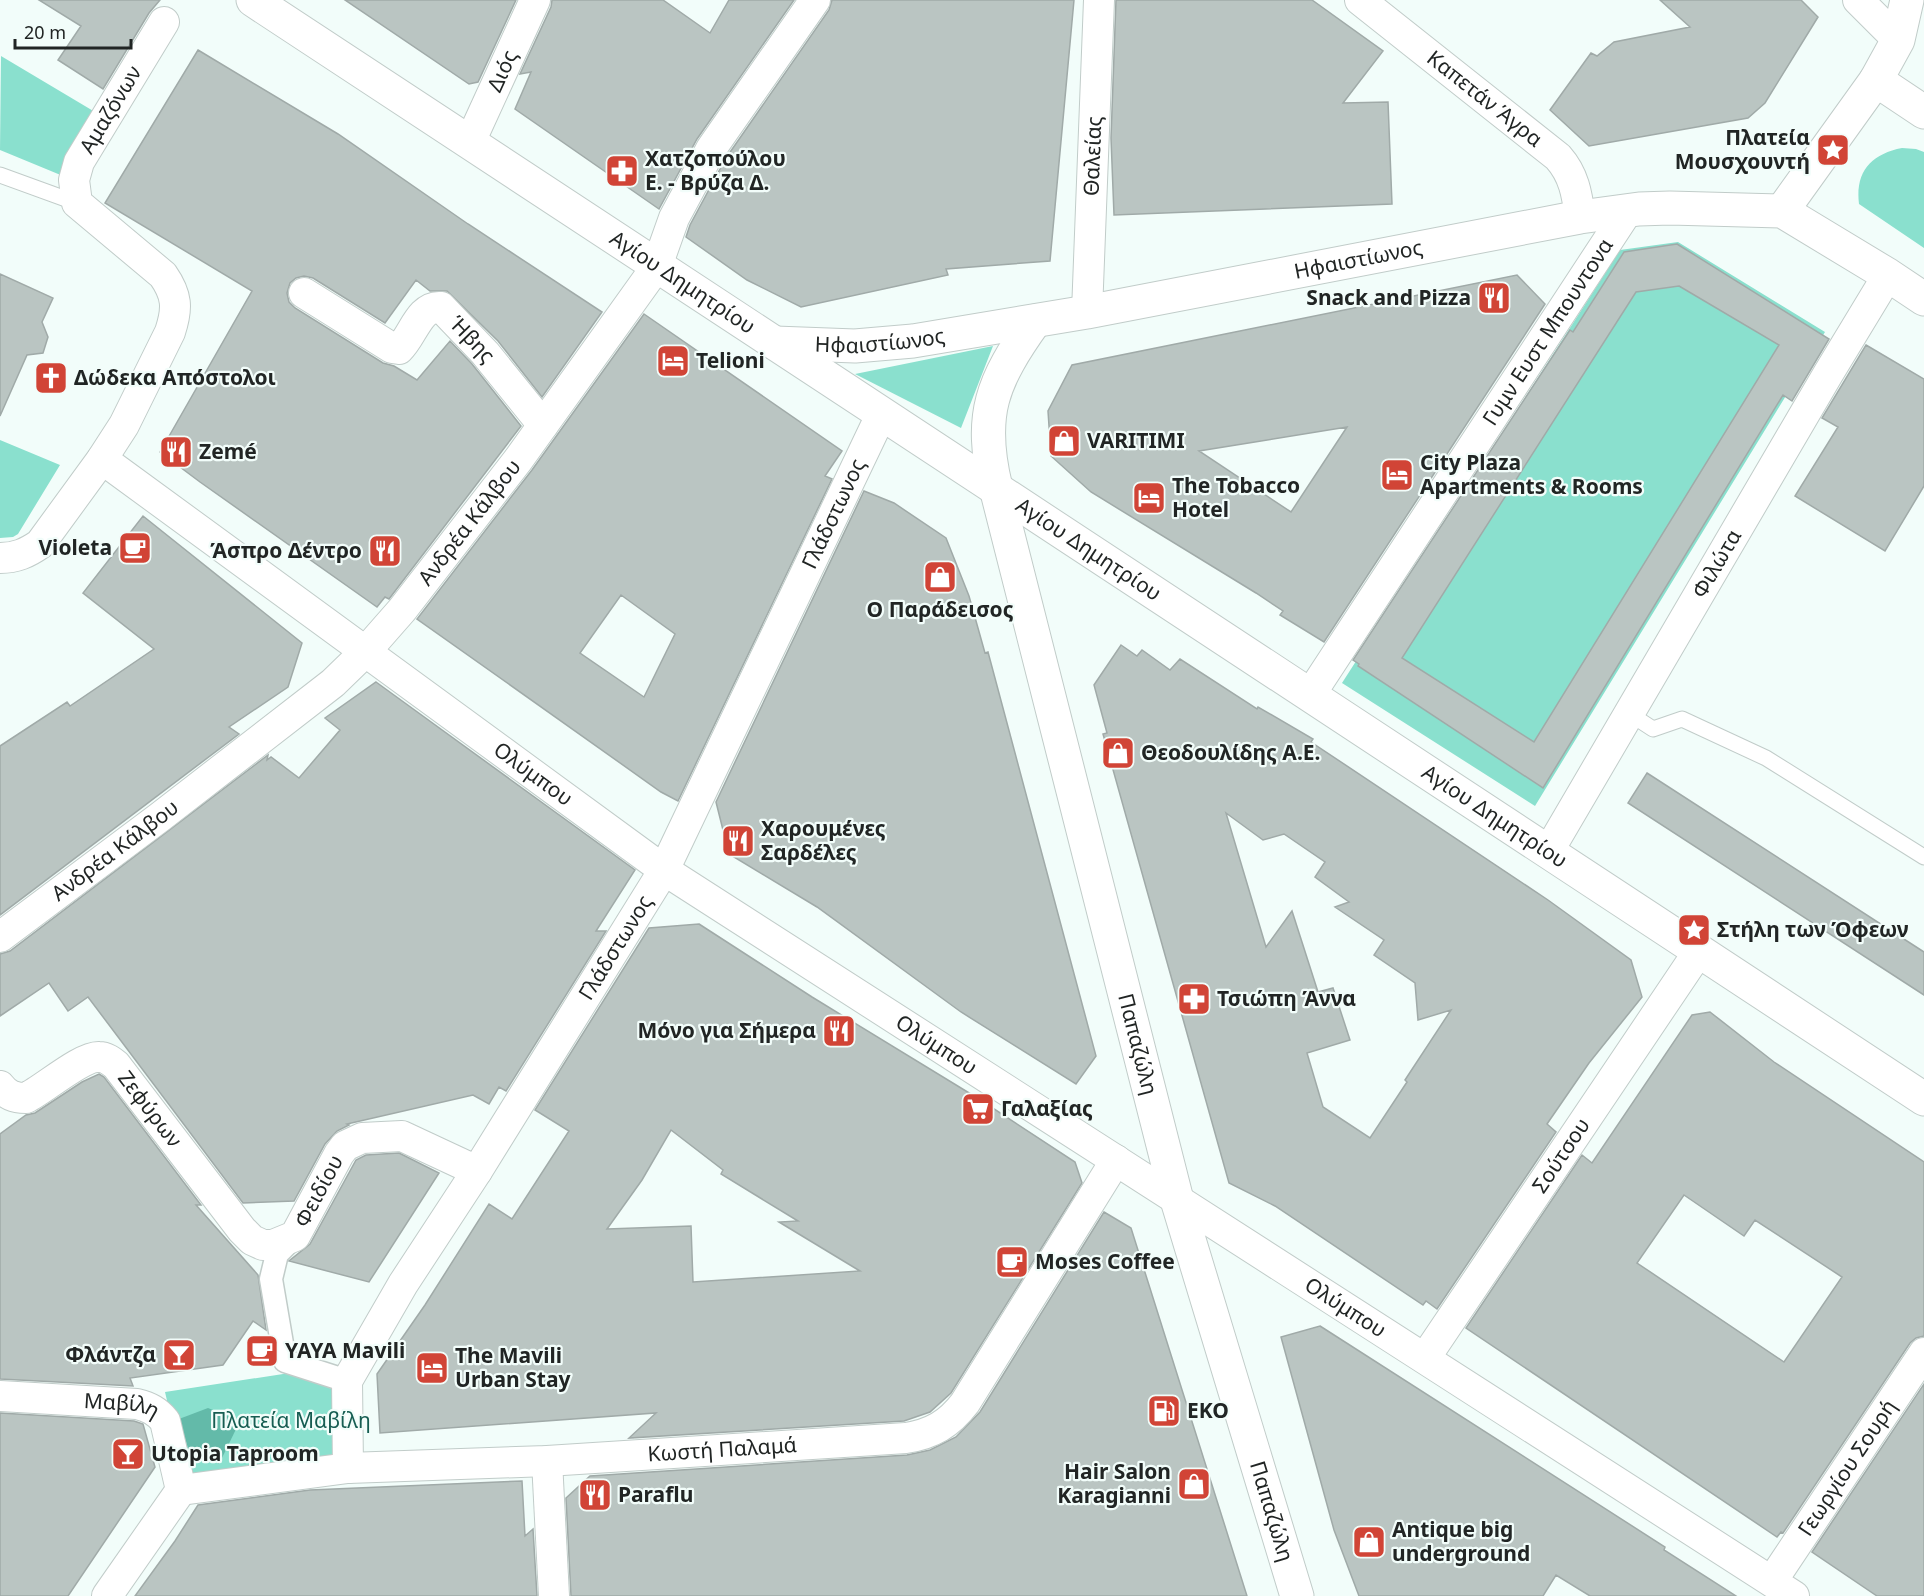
<svg xmlns="http://www.w3.org/2000/svg" width="1924" height="1596" viewBox="0 0 1924 1596" font-family="'Noto Sans',sans-serif">
	<style>
		.green { fill: #8ae0ce }
		.water { fill: #63baa9 }
		.building { fill: #bac5c2; stroke: #a0aaa8; stroke-width: 1.5; fill-rule: evenodd }
		.lines { fill: none; stroke-linecap: round; stroke-linejoin: round }
		.service-casing { stroke: #c1ccc9; stroke-width: 17 }
		.pedestrian-casing { stroke: #c1ccc9; stroke-width: 25 }
		.minor-casing { stroke: #c1ccc9; stroke-width: 32 }
		.tertiary-casing { stroke: #c1ccc9; stroke-width: 35 }
		.secondary-casing { stroke: #c1ccc9; stroke-width: 35 }
		.service { stroke: #fff; stroke-width: 15 }
		.pedestrian { stroke: #fff; stroke-width: 22 }
		.minor { stroke: #fff; stroke-width: 30 }
		.tertiary { stroke: #fff; stroke-width: 33 }
		.secondary { stroke: #fff; stroke-width: 33 }
		.labels { text-anchor: middle; stroke-width: 4.5; stroke-linejoin: round; paint-order: stroke }
		.street-label { font-size: 21px; fill: #212524; stroke: #f2fdfa }
		.poi-label { font-size: 21px; font-weight: bold; fill: #212524; stroke: #f2fdfa; text-anchor: start }
		.park-label { font-size: 21px; fill: #165d52; stroke: #f2fdfa }
	</style>
	<rect width="100%" height="100%" fill="#f2fdfa"/>
	<!-- green -->
	<path class="green" d="M 1,56 L 95,112 L 63,176 L 0,150 Z
		M 1902,148 L 1916,149 L 1924,152 L 1924,248 L 1859,204 C 1855,172 1871,154 1902,148 Z
		M 1678,242 L 1825,332 L 1535,806 L 1342,683 L 1620,250 Z
		M 993,346 L 961,428 L 855,374 Z
		M 0,440 L 60,465 L 18,534 L 13,537 L 0,538 Z
		M 296,1372 L 343,1388 L 341,1461 L 186,1482 L 165,1392 Z"/>
	<!-- water -->
	<path class="water" d="M 208,1408 L 240,1421 L 219,1464 L 189,1451 L 179,1419 Z"/>
	<!-- building -->
	<path class="building" d="M 39,0 L 160,0 L 149,13 L 103,89 L 58,60 L 81,26 Z
		M 345,0 L 516,0 L 478,82 L 469,84 Z
		M 552,0 L 663,0 L 710,33 L 729,0 L 794,0 L 697,139 L 659,209 L 515,109 L 531,72 L 520,74 L 551,7 Z
		M 832,0 L 1074,0 L 1050,261 L 946,269 L 948,275 L 801,307 L 747,280 L 686,237 L 690,225 L 726,158 L 829,10 Z
		M 1116,0 L 1312,0 L 1383,51 L 1343,103 L 1388,102 L 1392,204 L 1114,215 L 1111,138 Z
		M 1660,0 L 1801,0 L 1818,17 L 1765,103 L 1748,118 L 1589,146 L 1550,110 L 1591,53 L 1597,56 L 1614,42 L 1690,27 Z
		M 198,50 L 338,134 L 468,224 L 602,312 L 542,397 L 498,341 L 447,291 L 430,291 L 416,280 L 385,323 L 313,278 L 304,276 L 296,278 L 290,283 L 287,293 L 289,302 L 295,308 L 383,363 L 394,366 L 417,380 L 450,341 L 472,364 L 521,426 L 389,599 L 385,597 L 377,607 L 200,482 L 160,452 L 252,291 L 105,203 Z
		M 1677,244 L 1829,339 L 1792,401 L 1783,395 L 1543,788 L 1358,666 L 1359,664 L 1353,660 L 1570,330 L 1573,332 L 1624,252 ZM 1679,286 L 1779,345 L 1534,742 L 1402,658 L 1636,292 Z
		M 0,274 L 53,298 L 42,322 L 48,337 L 43,353 L 27,355 L 0,416 Z
		M 1517,275 L 1545,304 L 1324,642 L 1280,615 L 1283,611 L 1256,593 L 1091,492 L 1051,456 L 1048,411 L 1072,365 ZM 1347,427 L 1291,512 L 1199,451 Z
		M 644,314 L 842,451 L 825,476 L 832,479 L 678,801 L 661,792 L 417,619 L 532,470 ZM 621,595 L 675,634 L 644,697 L 580,653 Z
		M 1866,345 L 1924,379 L 1924,486 L 1885,551 L 1795,496 L 1838,427 L 1822,418 Z
		M 864,491 L 894,503 L 946,538 L 969,596 L 985,653 L 988,652 L 1096,1056 L 1076,1084 L 961,1012 L 817,907 L 729,854 L 716,802 Z
		M 143,516 L 302,643 L 288,687 L 229,727 L 239,734 L 0,915 L 0,746 L 67,702 L 70,706 L 154,649 L 83,593 Z
		M 1121,645 L 1137,656 L 1142,650 L 1170,670 L 1180,659 L 1257,709 L 1258,707 L 1313,739 L 1311,742 L 1548,900 L 1631,960 L 1642,997 L 1589,1063 L 1547,1124 L 1556,1132 L 1437,1309 L 1426,1301 L 1423,1305 L 1275,1206 L 1229,1183 L 1103,734 L 1107,733 L 1094,685 ZM 1226,813 L 1263,840 L 1284,834 L 1325,862 L 1315,877 L 1349,902 L 1335,907 L 1384,940 L 1374,955 L 1415,983 L 1418,1020 L 1451,1010 L 1405,1080 L 1407,1082 L 1370,1138 L 1323,1107 L 1307,1053 L 1350,1040 L 1333,988 L 1318,992 L 1292,911 L 1266,947 Z
		M 376,682 L 635,870 L 596,931 L 606,931 L 506,1091 L 499,1087 L 489,1104 L 473,1095 L 347,1124 L 349,1125 L 337,1131 L 325,1144 L 294,1201 L 243,1203 L 88,997 L 68,1011 L 49,983 L 0,1016 L 0,954 L 10,951 L 268,755 L 267,760 L 271,757 L 299,778 L 340,730 L 325,718 Z
		M 1647,773 L 1924,952 L 1924,995 L 1628,803 Z
		M 699,924 L 812,997 L 979,1099 L 1075,1162 L 1082,1183 L 951,1393 L 930,1412 L 904,1421 L 629,1438 L 656,1413 L 380,1433 L 377,1374 L 425,1305 L 489,1204 L 512,1219 L 569,1131 L 535,1110 L 649,928 ZM 671,1130 L 723,1170 L 721,1174 L 798,1221 L 779,1222 L 860,1271 L 693,1282 L 691,1226 L 607,1229 L 642,1180 Z
		M 1710,1012 L 1774,1062 L 1924,1162 L 1924,1336 L 1916,1338 L 1910,1343 L 1783,1533 L 1781,1532 L 1777,1537 L 1466,1328 L 1582,1155 L 1592,1163 L 1692,1015 ZM 1684,1195 L 1744,1236 L 1755,1220 L 1842,1277 L 1784,1362 L 1637,1263 Z
		M 99,1074 L 104,1077 L 201,1205 L 196,1205 L 258,1275 L 266,1330 L 253,1321 L 223,1365 L 130,1378 L 133,1386 L 0,1379 L 0,1134 L 26,1115 L 35,1113 L 82,1082 Z
		M 399,1153 L 439,1173 L 369,1282 L 289,1261 L 310,1244 L 356,1160 L 366,1155 Z
		M 1104,1212 L 1131,1228 L 1247,1596 L 571,1596 L 566,1498 L 590,1476 L 907,1455 L 930,1450 L 956,1437 L 980,1412 Z
		M 1320,1326 L 1665,1547 L 1664,1550 L 1736,1596 L 1590,1596 L 1556,1575 L 1543,1596 L 1359,1596 L 1334,1530 L 1281,1337 Z
		M 1924,1384 L 1924,1596 L 1877,1596 L 1812,1552 Z
		M 0,1413 L 134,1421 L 143,1424 L 155,1467 L 68,1596 L 0,1596 Z
		M 522,1481 L 525,1536 L 533,1529 L 537,1596 L 135,1596 L 175,1541 L 198,1505 L 310,1490 Z"/>
	<g class="lines">
		<defs>
			<path id="service" d="M 0,175 L 77,203
				M 1630,714 L 1653,729 L 1682,719 L 1766,758 L 1924,857"/>
			<path id="pedestrian" d="M 295,1236 L 277,1254 L 271,1279 L 285,1361 L 347,1381"/>
			<g id="minor">
				<path id="s1" d="M 1360,0 L 1558,157 C 1574,175 1577,194 1580,217"/>
				<path d="M 1858,0 L 1898,40"/>
				<path id="s2" d="M 470,142 L 535,0"/>
				<path id="s3" d="M 304,293 L 392,348 L 399,349 C 413,336 419,305 441,307 L 485,353 L 543,425"/>
				<path id="s4" d="M 1087,312 L 1099,0"/>
				<path id="s5" d="M 102,459 L 664,870 L 1794,1596"/>
				<path id="s6" d="M 0,558 C 16,558 27,553 40,544 L 102,459 L 124,425 L 170,332 C 178,308 177,295 163,275 L 77,203 L 74,180 L 79,162 L 164,22"/>
				<path id="s7" d="M 1310,695 L 1628,210"/>
				<path id="s8" d="M 1548,852 L 1828,374 L 1888,275"/>
				<path id="s9" d="M 0,937 L 160,817 L 333,683 L 366,651 L 402,610 L 518,460 L 657,266 L 674,218 L 711,149 L 815,0"/>
				<path id="s10" d="M 0,1086 C 7,1095 14,1098 26,1098 C 44,1089 82,1056 99,1057 C 106,1057 111,1061 116,1065 L 242,1230 L 252,1240 L 263,1245 L 273,1245 L 295,1236 L 339,1154 L 345,1146 L 362,1138 L 402,1136 L 477,1171"/>
				<path id="s11" d="M 1425,1358 L 1699,951"/>
				<path id="s12" d="M 0,1396 L 137,1404 C 149,1407 157,1411 165,1421 L 181,1490"/>
				<path d="M 547,1461 L 554,1596"/>
				<path id="s13" d="M 348,1468 L 347,1381 L 403,1284 L 477,1171 L 664,870 L 882,413"/>
				<path id="s14" d="M 181,1490 L 348,1468 L 547,1461 L 906,1438 C 932,1434 949,1424 965,1403 L 1116,1160"/>
				<path id="s15" d="M 1772,1581 L 1924,1353"/>
				<path d="M 107,1596 L 181,1490"/>
			</g>
			<g id="tertiary">
				<path d="M 1876,80 L 1898,40 L 1907,0"/>
				<path id="s16" d="M 996,488 L 1177,1200 L 1297,1596"/>
			</g>
			<g id="secondary">
				<path id="s17" d="M 253,0 L 1924,1099"/>
				<path d="M 1782,211 L 1876,80 L 1924,112"/>
				<path id="s18" d="M 775,343 L 855,346 L 913,341 L 1087,312 L 1580,217 L 1639,209 L 1670,208 L 1782,211 L 1888,275 L 1924,299"/>
				<path d="M 996,488 C 978,415 992,381 1035,321"/>
			</g>
		</defs>
		<!-- service casing -->
		<use href="#service" class="service-casing"/>
		<!-- pedestrian casing -->
		<use href="#pedestrian" class="pedestrian-casing"/>
		<!-- minor casing -->
		<use href="#minor" class="minor-casing"/>
		<!-- tertiary casing -->
		<use href="#tertiary" class="tertiary-casing"/>
		<!-- secondary casing -->
		<use href="#secondary" class="secondary-casing"/>
		<!-- service -->
		<use href="#service" class="service"/>
		<!-- pedestrian -->
		<use href="#pedestrian" class="pedestrian"/>
		<!-- minor -->
		<use href="#minor" class="minor"/>
		<!-- tertiary -->
		<use href="#tertiary" class="tertiary"/>
		<!-- secondary -->
		<use href="#secondary" class="secondary"/>
	</g>
	<!-- icons -->
	<defs>
		<symbol id="sight-square" viewBox="-11 -11 22 22"><rect x="-9" y="-9" width="18" height="18" rx="4" fill="#d14436" stroke="#f2fdfa"/><path d="M0-6L1.8-2.2L6-1.7L2.9 1.2L3.7 5.4L0 3.3L-3.7 5.4L-2.9 1.2L-6-1.7L-1.8-2.2Z" fill="#fff"/></symbol>
		<symbol id="pharmacy-square" viewBox="-11 -11 22 22"><rect x="-9" y="-9" width="18" height="18" rx="4" fill="#d14436" stroke="#f2fdfa"/><path d="M-2-6h4v4h4v4h-4v4h-4v-4h-4v-4h4Z" fill="#fff"/></symbol>
		<symbol id="restaurant-square" viewBox="-11 -11 22 22"><rect x="-9" y="-9" width="18" height="18" rx="4" fill="#d14436" stroke="#f2fdfa"/><path d="M-5-6h1v4h1v-4h1v4h1v-4h1v5L-1.5 .5V6h-2V.5L-5-1ZM5-6V6H3V1.5H1.5Q1.5-4 5-6Z" fill="#fff"/></symbol>
		<symbol id="hotel-square" viewBox="-11 -11 22 22"><rect x="-9" y="-9" width="18" height="18" rx="4" fill="#d14436" stroke="#f2fdfa"/><path d="M-6-4.5h1.5V1H6V5H4.5V3h-9V5H-6ZM-4 0a1.8 1.8 0 1 1 3.6 0ZM.5 0V-2.5h3Q6-2.5 6 0Z" fill="#fff"/></symbol>
		<symbol id="church-square" viewBox="-11 -11 22 22"><rect x="-9" y="-9" width="18" height="18" rx="4" fill="#d14436" stroke="#f2fdfa"/><path d="M-1.2-6h2.4v3.5h3.3v2.4h-3.3V6h-2.4V-.1h-3.3v-2.4h3.3Z" fill="#fff"/></symbol>
		<symbol id="shop-square" viewBox="-11 -11 22 22"><rect x="-9" y="-9" width="18" height="18" rx="4" fill="#d14436" stroke="#f2fdfa"/><path d="M-5-2.5h2.3a2.7 3.5 0 0 1 5.4 0H5L5.5 6h-11ZM-1.5-2.5h3a1.5 2.3 0 0 0-3 0Z" fill="#fff"/></symbol>
		<symbol id="cafe-square" viewBox="-11 -11 22 22"><rect x="-9" y="-9" width="18" height="18" rx="4" fill="#d14436" stroke="#f2fdfa"/><path d="M-5.5-4.5H6V0H3Q3 3.5 0 3.5H-2.5Q-5.5 3.5-5.5 0ZM3-3.2v2h1.7v-2ZM-6 4.5H4V6H-6Z" fill="#fff"/></symbol>
		<symbol id="supermarket-square" viewBox="-11 -11 22 22"><rect x="-9" y="-9" width="18" height="18" rx="4" fill="#d14436" stroke="#f2fdfa"/><path d="M-6-5.5h2.5l.6 2H6L4.5 2H-2.5L-4.4-4H-6ZM-1.5 3.2a1.3 1.3 0 1 0 .1 0ZM3 3.2a1.3 1.3 0 1 0 .1 0Z" fill="#fff"/></symbol>
		<symbol id="bar-square" viewBox="-11 -11 22 22"><rect x="-9" y="-9" width="18" height="18" rx="4" fill="#d14436" stroke="#f2fdfa"/><path d="M-6-5H6L.8 .8V4.5H3.5V6h-7V4.5H-.8V.8Z" fill="#fff"/></symbol>
		<symbol id="fuel-square" viewBox="-11 -11 22 22"><rect x="-9" y="-9" width="18" height="18" rx="4" fill="#d14436" stroke="#f2fdfa"/><path d="M-5.5-6h7V0h2V4h1.3V-2.5L3-4.5l.8-.8L6-3V5H2.5V1h-1V6h-7ZM-4.2-4.7v3.2H.2V-4.7Z" fill="#fff"/></symbol>
	</defs>
	<g fill-rule="evenodd">
		<use href="#sight-square" x="1814" y="131" width="38" height="38"/>
		<use href="#pharmacy-square" x="603" y="152" width="38" height="38"/>
		<use href="#restaurant-square" x="1475" y="279" width="38" height="38"/>
		<use href="#hotel-square" x="654" y="342" width="38" height="38"/>
		<use href="#church-square" x="32" y="359" width="38" height="38"/>
		<use href="#shop-square" x="1045" y="422" width="38" height="38"/>
		<use href="#restaurant-square" x="157" y="433" width="38" height="38"/>
		<use href="#hotel-square" x="1378" y="456" width="38" height="38"/>
		<use href="#hotel-square" x="1130" y="479" width="38" height="38"/>
		<use href="#cafe-square" x="116" y="529" width="38" height="38"/>
		<use href="#restaurant-square" x="366" y="532" width="38" height="38"/>
		<use href="#shop-square" x="921" y="558" width="38" height="38"/>
		<use href="#shop-square" x="1099" y="734" width="38" height="38"/>
		<use href="#restaurant-square" x="719" y="822" width="38" height="38"/>
		<use href="#sight-square" x="1675" y="911" width="38" height="38"/>
		<use href="#pharmacy-square" x="1175" y="980" width="38" height="38"/>
		<use href="#restaurant-square" x="820" y="1012" width="38" height="38"/>
		<use href="#supermarket-square" x="959" y="1090" width="38" height="38"/>
		<use href="#cafe-square" x="993" y="1243" width="38" height="38"/>
		<use href="#cafe-square" x="243" y="1332" width="38" height="38"/>
		<use href="#bar-square" x="160" y="1336" width="38" height="38"/>
		<use href="#hotel-square" x="413" y="1349" width="38" height="38"/>
		<use href="#fuel-square" x="1145" y="1392" width="38" height="38"/>
		<use href="#bar-square" x="109" y="1435" width="38" height="38"/>
		<use href="#shop-square" x="1175" y="1465" width="38" height="38"/>
		<use href="#restaurant-square" x="576" y="1476" width="38" height="38"/>
		<use href="#shop-square" x="1350" y="1523" width="38" height="38"/>
	</g>
	<g class="labels">
		<!-- street labels -->
		<g class="street-label">
			<text dy="7" stroke="none"><textPath href="#s2" startOffset="78">Διός</textPath></text>
			<text dy="7" stroke="none"><textPath href="#s1" startOffset="159">Καπετάν Άγρα</textPath></text>
			<text dy="7" stroke="none"><textPath href="#s6" startOffset="568">Αμαζόνων</textPath></text>
			<text dy="7" stroke="none"><textPath href="#s4" startOffset="156">Θαλείας</textPath></text>
			<text dy="7" stroke="none"><textPath href="#s18" startOffset="591">Ηφαιστίωνος</textPath></text>
			<text dy="7" stroke="none"><textPath href="#s17" startOffset="514">Αγίου Δημητρίου</textPath></text>
			<text dy="7" stroke="none"><textPath href="#s7" startOffset="434">Γυμν Ευστ Μπουντονα</textPath></text>
			<text dy="7" stroke="none"><textPath href="#s18" startOffset="105">Ηφαιστίωνος</textPath></text>
			<text dy="7" stroke="none"><textPath href="#s3" startOffset="218">Ήβης</textPath></text>
			<text dy="7" stroke="none"><textPath href="#s13" startOffset="1083">Γλάδστωνος</textPath></text>
			<text dy="7" stroke="none"><textPath href="#s9" startOffset="630">Ανδρέα Κάλβου</textPath></text>
			<text dy="7" stroke="none"><textPath href="#s17" startOffset="1000">Αγίου Δημητρίου</textPath></text>
			<text dy="7" stroke="none"><textPath href="#s8" startOffset="334">Φιλώτα</textPath></text>
			<text dy="7" stroke="none"><textPath href="#s5" startOffset="534">Ολύμπου</textPath></text>
			<text dy="7" stroke="none"><textPath href="#s17" startOffset="1486">Αγίου Δημητρίου</textPath></text>
			<text dy="7" stroke="none"><textPath href="#s9" startOffset="144">Ανδρέα Κάλβου</textPath></text>
			<text dy="7" stroke="none"><textPath href="#s13" startOffset="597">Γλάδστωνος</textPath></text>
			<text dy="7" stroke="none"><textPath href="#s16" startOffset="574">Παπαζώλη</textPath></text>
			<text dy="7" stroke="none"><textPath href="#s5" startOffset="1020">Ολύμπου</textPath></text>
			<text dy="7" stroke="none"><textPath href="#s10" startOffset="189">Ζεφύρων</textPath></text>
			<text dy="7" stroke="none"><textPath href="#s11" startOffset="244">Σούτσου</textPath></text>
			<text dy="7" stroke="none"><textPath href="#s10" startOffset="452">Φειδίου</textPath></text>
			<text dy="7" stroke="none"><textPath href="#s5" startOffset="1506">Ολύμπου</textPath></text>
			<text dy="7" stroke="none"><textPath href="#s12" startOffset="122">Μαβίλη</textPath></text>
			<text dy="7" stroke="none"><textPath href="#s14" startOffset="543">Κωστή Παλαμά</textPath></text>
			<text dy="7" stroke="none"><textPath href="#s15" startOffset="136">Γεωργίου Σουρή</textPath></text>
			<text dy="7" stroke="none"><textPath href="#s16" startOffset="1060">Παπαζώλη</textPath></text>
		</g>
		<!-- poi labels -->
		<g class="poi-label">
			<text x="1810" y="145" text-anchor="end">Πλατεία<tspan x="1810" dy="24">Μουσχουντή</tspan></text>
			<text x="645" y="166">Χατζοπούλου<tspan x="645" dy="24">Ε. - Βρύζα Δ.</tspan></text>
			<text x="1471" y="305" text-anchor="end">Snack and Pizza</text>
			<text x="696" y="368">Telioni</text>
			<text x="74" y="385">Δώδεκα Απόστολοι</text>
			<text x="1087" y="448">VARITIMI</text>
			<text x="199" y="459">Zemé</text>
			<text x="1420" y="470">City Plaza<tspan x="1420" dy="24">Apartments &amp; Rooms</tspan></text>
			<text x="1172" y="493">The Tobacco<tspan x="1172" dy="24">Hotel</tspan></text>
			<text x="112" y="555" text-anchor="end">Violeta</text>
			<text x="362" y="558" text-anchor="end">Άσπρο Δέντρο</text>
			<text x="940" y="617" text-anchor="middle">Ο Παράδεισος</text>
			<text x="1141" y="760">Θεοδουλίδης Α.Ε.</text>
			<text x="761" y="836">Χαρουμένες<tspan x="761" dy="24">Σαρδέλες</tspan></text>
			<text x="1717" y="937">Στήλη των Όφεων</text>
			<text x="1217" y="1006">Τσιώπη Άννα</text>
			<text x="816" y="1038" text-anchor="end">Μόνο για Σήμερα</text>
			<text x="1001" y="1116">Γαλαξίας</text>
			<text x="1035" y="1269">Moses Coffee</text>
			<text x="285" y="1358">YAYA Mavili</text>
			<text x="156" y="1362" text-anchor="end">Φλάντζα</text>
			<text x="455" y="1363">The Mavili<tspan x="455" dy="24">Urban Stay</tspan></text>
			<text x="1187" y="1418">EKO</text>
			<text x="151" y="1461">Utopia Taproom</text>
			<text x="1171" y="1479" text-anchor="end">Hair Salon<tspan x="1171" dy="24">Karagianni</tspan></text>
			<text x="618" y="1502">Paraflu</text>
			<text x="1392" y="1537">Antique big<tspan x="1392" dy="24">underground</tspan></text>
		</g>
		<!-- park labels -->
		<g class="park-label">
			<text x="291" y="1428">Πλατεία Μαβίλη</text>
		</g>
	</g>
	<!-- scale -->
	<path d="M15 39v9h116v-9" fill="none" stroke="#212524" stroke-width="3"/>
	<text x="24" y="39" font-size="18" fill="#212524" stroke="#f2fdfa" stroke-width="4.5" paint-order="stroke">20 m</text>
</svg>
